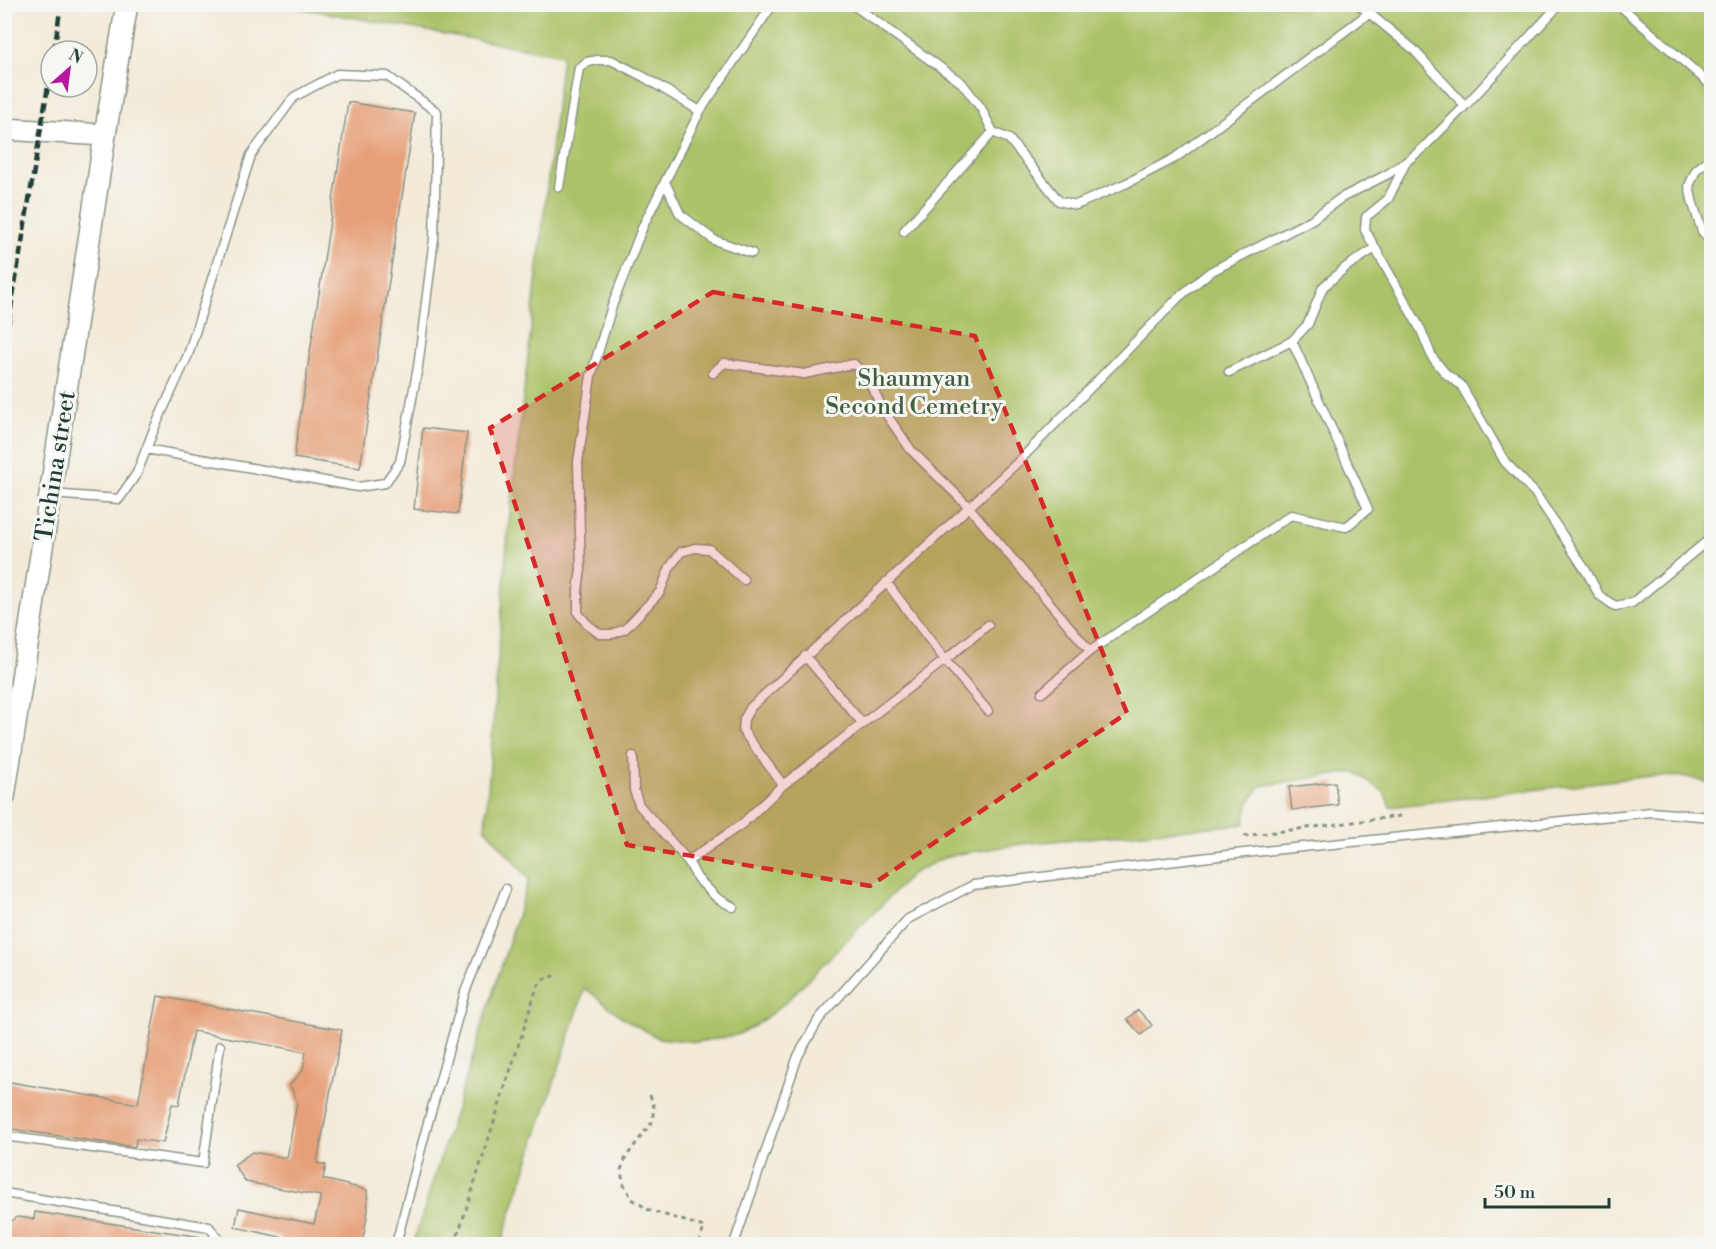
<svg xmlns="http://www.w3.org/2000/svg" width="1716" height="1249" viewBox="0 0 1716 1249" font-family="'Libre Bodoni',serif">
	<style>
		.green { fill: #acc267; stroke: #66804e; stroke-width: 1.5 }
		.building { fill: #e69f77 }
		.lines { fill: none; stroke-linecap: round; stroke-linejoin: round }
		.service-casing { stroke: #899486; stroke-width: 11 }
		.tertiary-casing { stroke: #899486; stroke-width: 24 }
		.path { stroke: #899486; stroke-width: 3; stroke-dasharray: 4.5 4.5; stroke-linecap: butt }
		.service { stroke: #fff; stroke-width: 8 }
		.tertiary { stroke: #fff; stroke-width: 21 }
		.rail { stroke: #1f3d34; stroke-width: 4.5; stroke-dasharray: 9 4.5; stroke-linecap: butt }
		.marked { fill: #d62828; fill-opacity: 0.2; stroke: #d62828; stroke-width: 4.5; stroke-dasharray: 12 8; stroke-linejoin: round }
		.labels { text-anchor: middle; stroke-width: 6; stroke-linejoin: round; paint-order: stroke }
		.park-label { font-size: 24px; fill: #425e41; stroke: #f6f6f2 }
		.street-label { font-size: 24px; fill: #1f3d34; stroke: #f6f6f2 }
	</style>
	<rect width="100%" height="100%" fill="#f6f6f2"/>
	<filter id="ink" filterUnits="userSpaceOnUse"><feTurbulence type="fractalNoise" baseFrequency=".0167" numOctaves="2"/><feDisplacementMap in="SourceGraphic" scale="12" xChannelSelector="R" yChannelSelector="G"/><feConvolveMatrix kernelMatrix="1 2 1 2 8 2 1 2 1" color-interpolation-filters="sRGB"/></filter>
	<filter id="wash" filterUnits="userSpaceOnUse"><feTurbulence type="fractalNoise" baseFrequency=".008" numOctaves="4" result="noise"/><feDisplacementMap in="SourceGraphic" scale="24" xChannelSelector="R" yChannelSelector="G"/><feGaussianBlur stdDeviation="1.35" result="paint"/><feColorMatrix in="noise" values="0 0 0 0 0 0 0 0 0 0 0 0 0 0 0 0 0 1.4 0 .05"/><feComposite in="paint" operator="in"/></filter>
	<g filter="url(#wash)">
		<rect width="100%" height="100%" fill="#f3ead8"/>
		<!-- green -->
		<path class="green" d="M 282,5 L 1711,5 L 1711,784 L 1688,777 L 1650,776 L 1390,807 L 1384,792 L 1355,772 L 1260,786 L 1248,804 L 1244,824 L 1021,844 L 947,856 L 913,873 L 785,1003 L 756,1025 L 737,1035 L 697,1042 L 658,1038 L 623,1018 L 585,988 L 501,1244 L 413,1244 L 529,879 L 485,828 L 508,532 L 562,55 Z"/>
		<g id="blocks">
			<!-- building -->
			<path class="building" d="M 348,102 L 415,113 L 360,468 L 294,458 Z
				M 423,428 L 467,433 L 458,514 L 414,509 Z
				M 1335,782 L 1338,805 L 1292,810 L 1289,787 Z
				M 158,996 L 342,1030 L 317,1163 L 326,1165 L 323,1179 L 367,1190 L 368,1210 L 362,1245 L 280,1245 L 281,1237 L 235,1227 L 239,1208 L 314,1224 L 321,1196 L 246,1182 L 234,1165 L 252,1152 L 287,1158 L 297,1102 L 290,1085 L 303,1070 L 306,1052 L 193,1031 L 179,1105 L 172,1104 L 163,1143 L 136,1139 L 135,1147 L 4,1128 L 4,1081 L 138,1104 Z
				M 1138,1010 L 1152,1025 L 1141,1035 L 1127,1019 Z
				M 35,1212 L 201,1237 L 201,1245 L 4,1245 L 4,1227 L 17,1217 L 34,1219 Z"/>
		</g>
	</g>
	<g filter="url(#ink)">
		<use href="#blocks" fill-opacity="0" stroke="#899486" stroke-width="1.5"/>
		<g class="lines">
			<defs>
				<path id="service" d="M 852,4 L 962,83 L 981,108 L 993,132 L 1009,139 L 1059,201 L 1076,205 L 1127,183 L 1175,158 L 1369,13 L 1378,4
					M 1358,4 L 1413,49 L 1465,106
					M 1618,4 L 1712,86
					M 1712,157 L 1696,170 L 1689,186 L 1693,204 L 1702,231 L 1712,242
					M 1405,164 L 1388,199 L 1366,217 L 1365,230 L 1421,330 L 1432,357 L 1446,374 L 1461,385 L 1505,462 L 1535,493 L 1588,574 L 1599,595 L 1615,606 L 1632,603 L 1712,537
					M 665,182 L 680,214 L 714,240 L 752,253
					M 559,187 L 579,68 L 587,62 L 598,60 L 611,60 L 644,77 L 700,111
					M 904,231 L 993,132
					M 1229,372 L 1292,341 L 1308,324 L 1323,287 L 1346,267 L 1375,248
					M 713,373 L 724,363 L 804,374 L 854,364 L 866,376 L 884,411 L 911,450 L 969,507 L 1090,651
					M 51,494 L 119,499 L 137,473 L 154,429 L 188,355 L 251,155 L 294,97 L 337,74 L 387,76 L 437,112 L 434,238 L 418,367 L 400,462 L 385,483 L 358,487 L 146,449
					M 744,580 L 709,549 L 695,548 L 681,552 L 670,567 L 660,592 L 625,629 L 612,634 L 600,634 L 587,624 L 578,613 L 578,590 L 581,569 L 578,462 L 591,376 L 612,306 L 643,226 L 700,111 L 773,4
					M 886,582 L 945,660 L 988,711
					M 805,656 L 863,724
					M 1042,693 L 1090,651 L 1291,515 L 1346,527 L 1368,509 L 1292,341
					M 633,756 L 634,790 L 639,805 L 688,861 L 697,878 L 717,898 L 733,907
					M 783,785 L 743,731 L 744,719 L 751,707 L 1017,463 L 1179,297 L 1210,272 L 1311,220 L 1341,198 L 1388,174 L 1407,161 L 1422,149 L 1465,106 L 1560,4
					M 688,861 L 742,824 L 783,785 L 945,660 L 988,625
					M 4,1136 L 203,1163 L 220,1046
					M 4,1193 L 209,1227 L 223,1244
					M 396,1244 L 427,1126 L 465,992 L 506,889
					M 734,1244 L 798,1056 L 819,1019 L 908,919 L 973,885 L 1244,853 L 1651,812 L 1712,817"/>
				<path id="tertiary" d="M 4,129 L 105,135
					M 4,797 L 105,135 L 127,4"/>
			</defs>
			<!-- service casing -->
			<use href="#service" class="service-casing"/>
			<!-- tertiary casing -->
			<use href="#tertiary" class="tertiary-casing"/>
			<!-- path -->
			<path class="path" d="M 1244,836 L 1401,816
				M 650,1095 L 654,1107 L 652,1122 L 626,1157 L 621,1170 L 623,1183 L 632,1199 L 649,1210 L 704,1227 L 699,1244
				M 455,1244 L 537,987 L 545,978 L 559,975"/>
			<!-- service -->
			<use href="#service" class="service"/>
			<!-- tertiary -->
			<use href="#tertiary" class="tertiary"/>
			<!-- rail -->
			<path class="rail" d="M 54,51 L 61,4
				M 4,350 L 51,68"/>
		</g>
	</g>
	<!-- marked area -->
	<path class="marked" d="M 713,292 L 975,336 L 1127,713 L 870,886 L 627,845 L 490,428 Z"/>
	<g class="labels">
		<!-- park labels -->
		<g class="park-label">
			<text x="914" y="386">Shaumyan<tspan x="914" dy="28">Second Cemetry</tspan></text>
		</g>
		<!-- street labels -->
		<g class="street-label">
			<text transform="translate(55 466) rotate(-81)" y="8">Tichina street</text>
		</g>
	</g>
	<!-- margin -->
	<rect width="1716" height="1249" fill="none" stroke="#f6f6f2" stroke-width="24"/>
	<!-- north arrow -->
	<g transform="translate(69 69) rotate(28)"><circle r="28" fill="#f6f6f2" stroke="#a0aca6" stroke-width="1.5"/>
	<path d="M0-4.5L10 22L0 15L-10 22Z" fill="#b5179e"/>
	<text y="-9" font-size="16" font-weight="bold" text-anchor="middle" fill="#1f3d34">N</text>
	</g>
	<!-- scale -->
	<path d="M1485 1198v9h124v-9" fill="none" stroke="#1f3d34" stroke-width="3"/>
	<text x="1494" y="1198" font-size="18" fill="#1f3d34" stroke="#f6f6f2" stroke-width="4.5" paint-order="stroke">50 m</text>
</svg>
